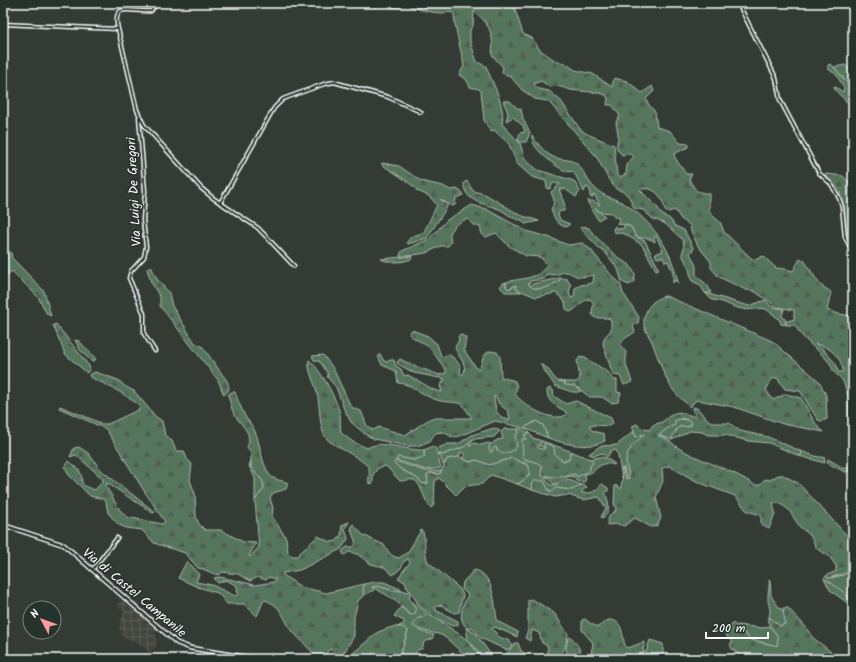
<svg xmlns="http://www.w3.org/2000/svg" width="856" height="662" viewBox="0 0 856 662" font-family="Kalam,sans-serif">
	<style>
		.industrial { fill: url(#industrial-grid) }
		.grass { fill: #57755d; stroke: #abbaae }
		.forest { fill: url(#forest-firs); stroke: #abbaae; fill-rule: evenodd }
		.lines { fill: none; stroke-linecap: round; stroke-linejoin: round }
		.minor-casing { stroke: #fff; stroke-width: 5 }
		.tertiary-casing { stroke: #fff; stroke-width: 5.5 }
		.minor { stroke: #26332d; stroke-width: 2 }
		.tertiary { stroke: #26332d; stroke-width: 2.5 }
		.labels { text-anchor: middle; stroke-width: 3; stroke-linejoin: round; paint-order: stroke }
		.street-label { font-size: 13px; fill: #fff; stroke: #26332d }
	</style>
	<defs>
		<pattern id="industrial-grid" width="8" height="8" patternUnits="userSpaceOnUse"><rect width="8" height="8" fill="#42453c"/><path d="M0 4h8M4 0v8" fill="none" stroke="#5e6159"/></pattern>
		<pattern id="forest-firs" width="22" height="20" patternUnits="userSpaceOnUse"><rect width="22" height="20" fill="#57755d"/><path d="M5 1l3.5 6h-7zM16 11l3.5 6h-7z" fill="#505c53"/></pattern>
	</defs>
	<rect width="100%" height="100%" fill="#333b34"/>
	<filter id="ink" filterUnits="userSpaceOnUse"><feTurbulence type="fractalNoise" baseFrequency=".025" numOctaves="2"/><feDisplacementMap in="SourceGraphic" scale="8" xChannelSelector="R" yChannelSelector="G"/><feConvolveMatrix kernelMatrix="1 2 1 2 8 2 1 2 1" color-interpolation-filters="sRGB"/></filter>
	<g filter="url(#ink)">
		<!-- industrial -->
		<path class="industrial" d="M 122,599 L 157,630 L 155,633 L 156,635 L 156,646 L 150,653 L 139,643 L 128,640 L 121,635 L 119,625 L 124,612 L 117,605 Z"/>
		<!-- grass -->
		<path class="grass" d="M 845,65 L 853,71 L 853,90 L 834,67 Z
			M 503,101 L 510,101 L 517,108 L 521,109 L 523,119 L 530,133 L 526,142 L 520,142 L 518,140 L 520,133 L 525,132 L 523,126 L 513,117 L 506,121 L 508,113 Z
			M 532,135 C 537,143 546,155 556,158 C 563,160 570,159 576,163 C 584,169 587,183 598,191 C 607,198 619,199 628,206 C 655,225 672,251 678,283 L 675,280 L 673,283 L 673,273 L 668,261 L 665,262 L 663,257 L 657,258 L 655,254 L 663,251 L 656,236 L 654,237 L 655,242 C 649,237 642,239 635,236 L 632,228 L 628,225 L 617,224 L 620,218 L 614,217 L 612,213 L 601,212 L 595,208 L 596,210 L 605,216 L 598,220 L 587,201 L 593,201 L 600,205 L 594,194 L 592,198 L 590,197 L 590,189 L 586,187 L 584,192 L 574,172 C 570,171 568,172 565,171 C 554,165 530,148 532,135 Z
			M 412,256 L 411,259 C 403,263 388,263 381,259 Z
			M 559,278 L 562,278 C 554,286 540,292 529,286 L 532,284 Z
			M 506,282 L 505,285 L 511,288 L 516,285 L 517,289 L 521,292 L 505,292 L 500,287 L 503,283 Z
			M 705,293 L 749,306 L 765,300 L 772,307 L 784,309 L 782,316 L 786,320 L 785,322 L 787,325 L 781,324 L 779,319 L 766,309 C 758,307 751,311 743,309 C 732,308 723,300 712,300 Z
			M 75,340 L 79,341 L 96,359 L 92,362 L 80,350 Z
			M 540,364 L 547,368 L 557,381 L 565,382 L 564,384 L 575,386 L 581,391 C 573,395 564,388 555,386 Z
			M 678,419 L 688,420 L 692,423 L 687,427 L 682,426 L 676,430 L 672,440 L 659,435 L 668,427 L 673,426 L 674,422 Z
			M 536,421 L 543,425 L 548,438 L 524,428 Z
			M 519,428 L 529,433 L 524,435 L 527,439 L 525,459 L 538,462 L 542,466 L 542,476 L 551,485 L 560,485 L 567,479 L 581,485 L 572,490 L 555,488 L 554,492 L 533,482 L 532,490 L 517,484 L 527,478 L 530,473 L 526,463 L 505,460 L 498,464 L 489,465 L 477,460 L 470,462 L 462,458 L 465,454 L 461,452 L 459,457 L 447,459 L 443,465 L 439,453 L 442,455 L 464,447 L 473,439 L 469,447 L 474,443 L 482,445 L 488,443 L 491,444 L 489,447 L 496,447 L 497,450 L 507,452 L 513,451 L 515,435 L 518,433 Z
			M 634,431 L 634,434 L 643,434 L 644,435 L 633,446 L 627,465 L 629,478 L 628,480 L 622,468 L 622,478 L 618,455 L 616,450 L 611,451 L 607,457 L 602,453 L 594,456 L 589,454 L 600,446 L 617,445 Z
			M 542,441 L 573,452 L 570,454 L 569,460 L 563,461 L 545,448 L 538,445 Z
			M 433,446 L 436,449 L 441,468 L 426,470 L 396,460 L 398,457 L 413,460 L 424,457 L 424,450 Z
			M 800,451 C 808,453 817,458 824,457 L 825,463 L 799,456 L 802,454 Z
			M 601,457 L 606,458 L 615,464 L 614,465 C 598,459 597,474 585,474 L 586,479 L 584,482 L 576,481 L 574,477 C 564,474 563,484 554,484 L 545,476 L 553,477 L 566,474 L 579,475 L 584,474 L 593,462 L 590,459 Z
			M 252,458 L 251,467 C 256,476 264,477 264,489 L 255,500 L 255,478 L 249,466 Z
			M 395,461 L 425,471 L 442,471 L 440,474 L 429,473 L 427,475 L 428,483 L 423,484 C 415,474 403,473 393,463 Z
			M 853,560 L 853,598 L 849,600 L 846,594 L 825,581 L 824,578 L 826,576 L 831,578 L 843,575 L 850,569 L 851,563 Z
			M 769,579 L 770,580 L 771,596 L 778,606 L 782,610 L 786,617 L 785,624 L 780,626 L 769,617 C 772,609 767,604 768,596 C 768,590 770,586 769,579 Z
			M 375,582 L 384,582 L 407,592 L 392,590 L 376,586 L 372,587 L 374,590 L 364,595 L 363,592 L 364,584 Z
			M 411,602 L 417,605 L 428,615 L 417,619 L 420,631 L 434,635 L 432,639 L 424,642 L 422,649 L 419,649 L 410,659 L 402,659 L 400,656 L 408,631 L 397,627 L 404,624 L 404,621 L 394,616 L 401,607 L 410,615 L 416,610 Z
			M 737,625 L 763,628 L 769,626 C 776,634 780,635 777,646 L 751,640 Z
			M 466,628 L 475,633 L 494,659 L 475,659 L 479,656 L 479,653 L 468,639 Z
			M 515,643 L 518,643 L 521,651 L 536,659 L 506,659 L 505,656 Z"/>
		<!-- forest -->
		<path class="forest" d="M 369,3 L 513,3 L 523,34 L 532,38 L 540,50 L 556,61 L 565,63 L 575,70 L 593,74 L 612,87 L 614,78 L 627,81 L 642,93 L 652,86 L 654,91 L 646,99 L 649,105 L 655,112 L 657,127 L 670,131 L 680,143 L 688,144 L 688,147 L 674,154 L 675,158 L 686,174 L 692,174 L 689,179 C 698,194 694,190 709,194 L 709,210 L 713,216 L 720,222 L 724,232 L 751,258 L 755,260 L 763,256 L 776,268 L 786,269 L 793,271 L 800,259 L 804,260 L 820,285 L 831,292 L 827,310 L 839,314 L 853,316 L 853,473 L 851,471 L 845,472 L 827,463 L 828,459 L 845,469 C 856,464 852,445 850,435 C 846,418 852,401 844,384 C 842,378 838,376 834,372 C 832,369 831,364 828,361 C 817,348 803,341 795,325 L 787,325 L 785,322 L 794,319 L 794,310 L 777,307 L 754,291 L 746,290 L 719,277 L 711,268 L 711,262 L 698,246 L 691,231 L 690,225 L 681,219 L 675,210 L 668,212 L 665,211 C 664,198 653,184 640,190 L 658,208 L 661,214 L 670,219 L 675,226 L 684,230 L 694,249 L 690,253 L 696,266 L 696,275 L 708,286 L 711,293 L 705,293 L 700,285 L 692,281 L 689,269 L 682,254 L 684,247 L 683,240 L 671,229 L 664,223 L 653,219 L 643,210 L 634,208 L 629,197 L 624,192 L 616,189 L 609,180 L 596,156 L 548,101 L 535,99 L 522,90 L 510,76 L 502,73 L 503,67 L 492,55 C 494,35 490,24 474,11 L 473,26 L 470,30 L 470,41 L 477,62 L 486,66 C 492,83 506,105 502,124 L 520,143 L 524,157 L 529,163 L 538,170 L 574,181 L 580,191 L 576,197 L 565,189 L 559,189 L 565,206 L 564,211 L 560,211 L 558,214 L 560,220 L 570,224 L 566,227 C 555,224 554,217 551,208 L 553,206 L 554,200 L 551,192 L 560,184 L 553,183 L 550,189 L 547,188 L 546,181 L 532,177 L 517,164 L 509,144 L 494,130 L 491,132 L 484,120 L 481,91 L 479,89 L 470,87 L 466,79 L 459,75 L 464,66 C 461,50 455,30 454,14 C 450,11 447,13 442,13 C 432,13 414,9 406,4 L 398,8 L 379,5 L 376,8 ZM 541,81 L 550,87 C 559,85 563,88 571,90 C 583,92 594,91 606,95 L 608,99 L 607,105 L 612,105 L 620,116 L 616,122 C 616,126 618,131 618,135 C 618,145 613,146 622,155 L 630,154 L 634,156 L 627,165 L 626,174 L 620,177 L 617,175 L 614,145 L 587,134 L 580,129 L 561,101 L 549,91 L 539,89 L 533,84 ZM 815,344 C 829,345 843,359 843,372 L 838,372 L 836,364 L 823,349 Z
			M 831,64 L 853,90 L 853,108 L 835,90 L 834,86 L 843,92 L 844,88 L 836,74 L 828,69 L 828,65 Z
			M 382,163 L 399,166 L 421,181 L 443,186 L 450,190 L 457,189 L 463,193 L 463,195 L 456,198 L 455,205 L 452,206 L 440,199 L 447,204 L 447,207 L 427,238 L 408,244 L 407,242 L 411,237 L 424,232 L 437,205 L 429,196 L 417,191 C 416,186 389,169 382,165 Z
			M 826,174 L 843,176 L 853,186 L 853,248 L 851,236 L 845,232 L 844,212 L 839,189 L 823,176 Z
			M 467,181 L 473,191 L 485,194 L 520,215 L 539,221 L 525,224 L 522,220 C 513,220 507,213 499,209 C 486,204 463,202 464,183 Z
			M 472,205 L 486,209 L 526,231 L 548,237 L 568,245 L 583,243 L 591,250 L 612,276 L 620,283 L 623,293 L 639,317 L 638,323 L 633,326 L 635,332 L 624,339 L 620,345 L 626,352 L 626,365 L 632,382 L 624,385 L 620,376 L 614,375 L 612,372 L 603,344 L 604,338 L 611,330 L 611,321 L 608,318 L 595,318 L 592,314 C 592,307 596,302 589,299 C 580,301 577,310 570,312 L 566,309 L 565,302 L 556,293 L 536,297 L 516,289 L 516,285 L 508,289 L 506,287 L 506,282 C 521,278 539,280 547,264 L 540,257 L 526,256 L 509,246 L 496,233 L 486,237 L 482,234 L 480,227 L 472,224 L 468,219 C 457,222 447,230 451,242 L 448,246 L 441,246 L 426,253 L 401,257 L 400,255 L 402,251 L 429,239 L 447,220 ZM 564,272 C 570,272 571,274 576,276 C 582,278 588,276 594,275 L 593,283 L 581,285 L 575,288 L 574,297 L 571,298 L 569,293 L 571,285 L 567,279 L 562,278 C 555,286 536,294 528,284 L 531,281 L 544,279 L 547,274 L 555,275 Z
			M 625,224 L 632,228 L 635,236 L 645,241 L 658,267 L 658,270 L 656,270 L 642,245 L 625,234 L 614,232 L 613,229 L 615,226 L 616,228 L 623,229 Z
			M 583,226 L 589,228 C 592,234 623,264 629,264 L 635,274 L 634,282 L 629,285 L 622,282 L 618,269 L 604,251 L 598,247 L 580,228 Z
			M 6,252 L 11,252 L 12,258 L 44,291 L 51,316 L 47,314 L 38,297 L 12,271 L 3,278 L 3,255 Z
			M 151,266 L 157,279 L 169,293 L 172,306 L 195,343 L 202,346 L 227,381 C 230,388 230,390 224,395 L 218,380 L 160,306 L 160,297 L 151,282 L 147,269 Z
			M 666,296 L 772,341 L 819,381 L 826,395 L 827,419 L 822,421 L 818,420 L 800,391 L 785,389 L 777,378 L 772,379 L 766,390 L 773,400 L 786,394 L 801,398 L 817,426 L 824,432 L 783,424 L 734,407 L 698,400 L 695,401 L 690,407 C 684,401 676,395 671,387 C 663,374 658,357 652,342 C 649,336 645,330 644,325 C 642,311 654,297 666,296 Z
			M 56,324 L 89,366 L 90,369 L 87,373 L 65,354 L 53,325 Z
			M 412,330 L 428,336 L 437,344 L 441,356 L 444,357 L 448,354 L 455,359 L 461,367 L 460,373 L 462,375 C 470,366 457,356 455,347 L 459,340 L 458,337 L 460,334 L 466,338 L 464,350 L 477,369 L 480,368 C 482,361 483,355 489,351 L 497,352 L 500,357 L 501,377 L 515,381 L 517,387 L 515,394 C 524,406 552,423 566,415 L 566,412 C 557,406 546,402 547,390 L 549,388 L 553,390 L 554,396 L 566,404 L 576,401 L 611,418 L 613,423 L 609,426 L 594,425 L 589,427 L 593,431 L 604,434 L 605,441 C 588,450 565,444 548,438 L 543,425 L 536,421 L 524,428 L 495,421 L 460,436 L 452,437 L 443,432 L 435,433 L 430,441 L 418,446 L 407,446 L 374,439 L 365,434 L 351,422 L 344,409 L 336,387 L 328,378 L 327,372 L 320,362 L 314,360 L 312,356 L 323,355 L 333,368 L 351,407 L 361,411 L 367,426 L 373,430 L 379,427 L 405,435 L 431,418 L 472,418 L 462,404 C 452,401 444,403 434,399 C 420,394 413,384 398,383 L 396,371 L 382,365 L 378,356 L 380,354 L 384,361 L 387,362 L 390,360 L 394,360 L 396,366 L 401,369 L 404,376 L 408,375 L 434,390 L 442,392 L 440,386 L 445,379 L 414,373 L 398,364 L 397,362 L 400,359 C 412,366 425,369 439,375 L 446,373 L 446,370 L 429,347 L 411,336 L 410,332 ZM 494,396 L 496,397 L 499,404 L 508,411 L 510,419 L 503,419 L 496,411 Z
			M 580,357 L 585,358 L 608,372 L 614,380 L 617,380 L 617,392 L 621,393 L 618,402 L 611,403 L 602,397 L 590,397 L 575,386 L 565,385 L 565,382 L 576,382 L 580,379 L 577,361 Z
			M 309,360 C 321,370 336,398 340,414 C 341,420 340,427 341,433 L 353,442 L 367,448 C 383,439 406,451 424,450 L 424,457 L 413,460 L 398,457 L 394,463 C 402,473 415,474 423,484 L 428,483 L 427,475 L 429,473 L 440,474 L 447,459 L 459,457 L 470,462 L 477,460 L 489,465 L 512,458 L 529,466 C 530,477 526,479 517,484 L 491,475 L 482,484 L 465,486 L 456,495 L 439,478 L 435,481 L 434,505 L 431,508 C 424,502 421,482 414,480 C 410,479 405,481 400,481 L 386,466 L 378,468 L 373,475 L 373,483 L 369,484 C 368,479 370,474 369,469 C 367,460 334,447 326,438 C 319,429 320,404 317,393 C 315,382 307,371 309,360 Z
			M 95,372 L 118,380 L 126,387 L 134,391 L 156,417 L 162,421 L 165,435 L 172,441 L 176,451 L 184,451 L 187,459 L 192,464 L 190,480 L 195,494 L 196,517 L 199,524 L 205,530 L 221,530 L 243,542 L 256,543 L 249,556 L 250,557 L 259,547 L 255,500 L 264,489 C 264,477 256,476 251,467 L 251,452 L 247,447 C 254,434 240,424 234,414 C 231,408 230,401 228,395 L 231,392 L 235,392 C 236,397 244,414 246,418 C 250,423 254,428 256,434 C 261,447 261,461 269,474 C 274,481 283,480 288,483 L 286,489 L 273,493 L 270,498 L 273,508 L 272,516 L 286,538 L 288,553 L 292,556 L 297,556 L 318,536 L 330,542 L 337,541 L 341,535 L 342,525 L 349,522 L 345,528 L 348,539 L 341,549 L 300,570 L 283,573 L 283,575 L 301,587 L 326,593 L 364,584 L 363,592 L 364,595 L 358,601 L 354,617 L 354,636 L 340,659 L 330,649 L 323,657 L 318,658 C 310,649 301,641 293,632 C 283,620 283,606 265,600 L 263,602 L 257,616 L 244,604 L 227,604 L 218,593 L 198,587 L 178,578 L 187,561 L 198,572 L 199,574 L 196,582 L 212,585 L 235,596 L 238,595 L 237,586 L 226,580 L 218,583 L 214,578 L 220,577 L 255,585 L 274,582 L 276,579 L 268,577 L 266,580 L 258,577 L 250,581 L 238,574 L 222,572 L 218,575 C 210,573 206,569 198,568 L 185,553 L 154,543 L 142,530 L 126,528 L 119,525 L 108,513 L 106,502 L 103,499 L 90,496 L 68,474 L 67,470 L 64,467 L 69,461 C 72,464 77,467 79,470 C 86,482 75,484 95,490 L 103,481 L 102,478 L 76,455 L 70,457 L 74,448 L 79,447 L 88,453 L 102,471 L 155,512 L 153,513 L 107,483 L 106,487 C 114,497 116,509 127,517 L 162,524 L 165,522 L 141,486 L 106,429 L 59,408 L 60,406 L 103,424 L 108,424 L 138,410 L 141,407 C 125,393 108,386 90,377 L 89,375 Z
			M 694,407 L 697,408 L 708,420 L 714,423 L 729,423 L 740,431 L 768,437 L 800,451 L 802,454 L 799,456 L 769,443 L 748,441 L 726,435 L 708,435 L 702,432 L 690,431 L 672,440 L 672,437 L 679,427 L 690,426 L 692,424 L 690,421 L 682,418 L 675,421 L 675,425 L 668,428 L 658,436 C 671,439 672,445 682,450 C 706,463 733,470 755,485 L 759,485 L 765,479 L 770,480 L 778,475 L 783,475 L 798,483 L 853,542 L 853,560 L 847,573 L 828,578 L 826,576 L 836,571 L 836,566 L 829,556 L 817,549 L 810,535 L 800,527 L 788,509 L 779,503 L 773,503 L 775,513 L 769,529 L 761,524 L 761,515 L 747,511 L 735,496 L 698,482 L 669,466 L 662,468 L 663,481 L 656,497 L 661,518 L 657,526 L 651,527 L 635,518 L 624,526 L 618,524 L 607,525 C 607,520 609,516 613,512 L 615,512 L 616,509 L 614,503 L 615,485 L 621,489 L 624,467 L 626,479 L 629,478 C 629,472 627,468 626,462 C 625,451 636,442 644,435 L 643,434 L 636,437 L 632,426 L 637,424 L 641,428 L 649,430 L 653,425 L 662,422 L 672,414 L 679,412 L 696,417 L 692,409 Z
			M 494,428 L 500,431 L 494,437 L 473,439 L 464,447 L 442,455 L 439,453 L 438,448 L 448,444 L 458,444 L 472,435 Z
			M 504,429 L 518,429 L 518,433 L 515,435 L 517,446 C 513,452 507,454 500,453 L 496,447 L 494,448 L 492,452 L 490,452 L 489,447 C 493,442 497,439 503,439 L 501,432 Z
			M 529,433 L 533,438 L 542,441 L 538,445 L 538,448 L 543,449 L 545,448 L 544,444 L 546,443 L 554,447 L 555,455 L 563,461 L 569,460 L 570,453 L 573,452 L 590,459 L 593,462 L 590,466 L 590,470 L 577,477 L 575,474 C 568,475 558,478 552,477 C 548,476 547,475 543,476 L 541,474 L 542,466 C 536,460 528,462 523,457 L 522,439 L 527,439 L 524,435 Z
			M 536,480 L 544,481 L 549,491 L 553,492 L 555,488 L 572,490 L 581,485 L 585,485 L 587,487 L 582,491 L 582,493 C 593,494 595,491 602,484 L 608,488 L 608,491 L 605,492 C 609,503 611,509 604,518 L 601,517 L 606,508 L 599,497 L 583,500 L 568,495 L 555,497 L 532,490 L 533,482 Z
			M 353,524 L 363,535 L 384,545 L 390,554 L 395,557 L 399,558 L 408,552 L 421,530 L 423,532 C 426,542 424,553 428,562 L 460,589 L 463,595 L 459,612 L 454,613 L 441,605 L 435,607 L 437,611 L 458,621 L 458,625 L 452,626 L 434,617 L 469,641 L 478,654 L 473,659 C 462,655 453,643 443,636 C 436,632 424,633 413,626 L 417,619 L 428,615 L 433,617 L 418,604 L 411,592 L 409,597 L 416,610 L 415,614 L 410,615 L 394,599 L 372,587 L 376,586 L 392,590 L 411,592 L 407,588 L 405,582 L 398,578 L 410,562 L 408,559 L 403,562 L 401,568 L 393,575 L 384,567 L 371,564 L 357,554 L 349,552 L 344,555 L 342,551 L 347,547 L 353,547 L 356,544 L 351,529 Z
			M 474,570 C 494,573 495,606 497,621 L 518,632 L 517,637 L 495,627 L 492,629 L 501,638 L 509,640 L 512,645 L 509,649 L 506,650 L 481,638 L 472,627 L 469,629 C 456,621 462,606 468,595 L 462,589 L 463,582 Z
			M 827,580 L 846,594 L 849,600 L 853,598 L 853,607 L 830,590 L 825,581 Z
			M 532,599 L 554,613 L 568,634 C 564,650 565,659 546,659 L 548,646 L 542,643 L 539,633 L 532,630 L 530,641 L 525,638 L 528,630 L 528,600 Z
			M 783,608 L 788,608 L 805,626 L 812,637 L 836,656 L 836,659 L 813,657 L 813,659 L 746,659 L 732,649 L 730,644 L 733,643 L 727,637 L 726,633 L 730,632 L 730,627 L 733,623 L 751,640 L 777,646 C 782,629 766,632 769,617 L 780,626 L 785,624 Z
			M 585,619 L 591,624 L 598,627 L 608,620 C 623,619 622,634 625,646 L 628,648 L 644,642 L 643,652 L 646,652 L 650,640 L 663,644 L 663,658 L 662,659 L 590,659 L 593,643 L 582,630 L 582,620 Z
			M 392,627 L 403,627 L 408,631 L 398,659 L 346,659 L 378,632 Z
			M 571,637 L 578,646 L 583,659 L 568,659 L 566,649 L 568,638 Z"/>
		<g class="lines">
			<defs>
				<path id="minor" d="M 157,3 L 151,11 C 133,13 111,0 118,29 L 137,110 L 144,125 L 201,188 L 213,198 L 258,228 L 294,266
					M 738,3 L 776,78 L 780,100 L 819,173 L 831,184 L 839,198 L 842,207 L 845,237 L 853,253
					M 3,24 L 118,29
					M 139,117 L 145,191 L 143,220 L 146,247 L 144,257 L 131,271 L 129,278 L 144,314 L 144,334 L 155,351
					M 220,203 L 274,108 L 283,99 L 324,84 L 334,82 L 388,97 L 421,112
					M 93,569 L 117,538"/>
				<path id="tertiary" d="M 3,525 L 64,545 L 177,643 L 190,648 L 258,659"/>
			</defs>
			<!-- minor casing -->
			<use href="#minor" class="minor-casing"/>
			<!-- tertiary casing -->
			<use href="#tertiary" class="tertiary-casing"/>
			<!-- minor -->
			<use href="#minor" class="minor"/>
			<!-- tertiary -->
			<use href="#tertiary" class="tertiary"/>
		</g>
	</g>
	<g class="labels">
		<!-- street labels -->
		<g class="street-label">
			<text transform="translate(133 192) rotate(-93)" y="5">Via Luigi De Gregori</text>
			<text transform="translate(135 592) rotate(40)" y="5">Via di Castel Campanile</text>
		</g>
	</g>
	<!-- margin -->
	<rect width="856" height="662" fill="none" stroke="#26332d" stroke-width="16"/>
	<rect x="8" y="8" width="840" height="646" fill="none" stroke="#fff" stroke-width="1.5" filter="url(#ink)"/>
	<!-- north arrow -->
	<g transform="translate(42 620) rotate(311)"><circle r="19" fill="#26332d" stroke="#7d8581"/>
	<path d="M0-3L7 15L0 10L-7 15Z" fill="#ff9aa2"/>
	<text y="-6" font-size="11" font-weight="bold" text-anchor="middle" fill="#ffffff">N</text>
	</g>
	<!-- scale -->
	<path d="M706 632v6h62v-6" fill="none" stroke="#ffffff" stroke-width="2"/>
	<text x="712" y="632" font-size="12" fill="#ffffff" stroke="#26332d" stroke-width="3" paint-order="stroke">200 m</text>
</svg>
